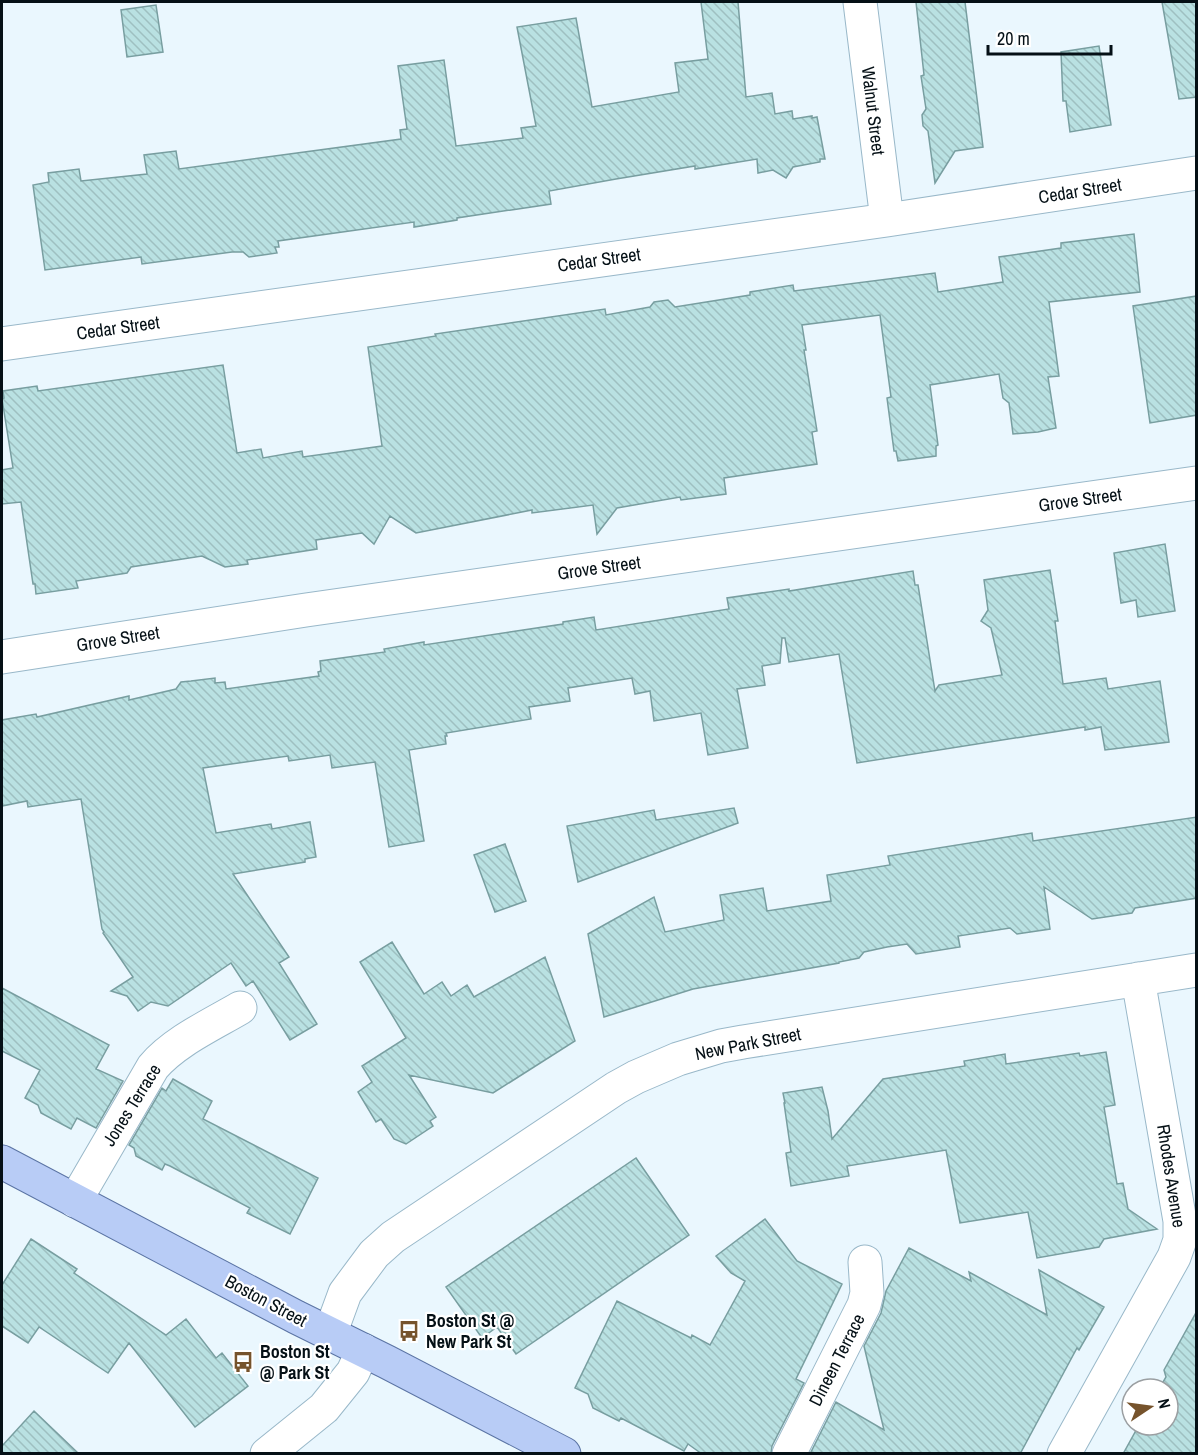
<svg xmlns="http://www.w3.org/2000/svg" width="1198" height="1455" viewBox="0 0 1198 1455" font-family="'Archivo Narrow',sans-serif">
	<style>
		.building { fill: url(#building-back-hatch); stroke: #789ea0; stroke-width: 1.5 }
		.lines { fill: none; stroke-linecap: round; stroke-linejoin: round }
		.minor-casing { stroke: #99b8c9; stroke-width: 35 }
		.major-casing { stroke: #5b74a4; stroke-width: 35 }
		.minor { stroke: #fff; stroke-width: 33 }
		.major { stroke: #b8ccf6; stroke-width: 33 }
		.labels { text-anchor: middle; stroke-width: 4.5; stroke-linejoin: round; paint-order: stroke }
		.street-label { font-size: 18px; fill: #051016; stroke: #fff }
		.poi-label { font-size: 18px; font-weight: bold; fill: #051016; stroke: #fff; text-anchor: start }
	</style>
	<defs>
		<pattern id="building-back-hatch" width="6" height="6" patternUnits="userSpaceOnUse" patternTransform="scale(1.5)"><rect width="6" height="6" fill="#b9e1e2"/><path d="M-1 5l2 2M0 0l6 6M5-1l2 2" fill="none" stroke="#9ec0c1"/></pattern>
	</defs>
	<rect width="100%" height="100%" fill="#eaf7fe"/>
	<!-- building -->
	<path class="building" d="M 701,2 L 738,2 L 746,97 L 772,93 L 775,114 L 792,111 L 793,119 L 812,116 L 812,118 L 817,117 L 825,159 L 820,159 L 820,162 L 793,167 L 786,178 L 773,170 L 758,173 L 757,159 L 695,169 L 695,166 L 616,179 L 549,191 L 551,204 L 457,218 L 457,220 L 414,227 L 414,222 L 278,241 L 279,247 L 275,247 L 277,253 L 249,257 L 243,252 L 232,252 L 142,264 L 141,257 L 45,270 L 33,185 L 49,182 L 48,173 L 79,169 L 81,181 L 147,174 L 144,155 L 176,151 L 179,169 L 401,139 L 400,130 L 407,129 L 398,66 L 444,60 L 456,146 L 523,138 L 521,128 L 536,126 L 517,27 L 576,18 L 592,107 L 679,92 L 675,63 L 708,59 Z
		M 916,2 L 965,2 L 983,147 L 955,151 L 935,183 L 928,131 L 923,126 L 922,115 L 926,109 L 921,76 L 924,75 Z
		M 1162,2 L 1197,2 L 1197,97 L 1179,99 Z
		M 156,5 L 163,52 L 127,57 L 121,10 Z
		M 1099,46 L 1111,125 L 1070,132 L 1066,101 L 1063,101 L 1061,52 Z
		M 1134,234 L 1140,292 L 1049,302 L 1059,376 L 1048,377 L 1056,428 L 1038,432 L 1013,434 L 1009,403 L 1003,398 L 999,374 L 930,385 L 938,445 L 936,446 L 936,456 L 898,461 L 896,451 L 894,451 L 887,398 L 891,397 L 880,315 L 802,325 L 806,350 L 804,350 L 817,431 L 812,432 L 817,464 L 724,478 L 726,494 L 681,500 L 680,497 L 617,508 L 597,534 L 593,505 L 532,513 L 532,510 L 416,533 L 390,516 L 374,544 L 362,533 L 316,540 L 317,549 L 247,560 L 248,564 L 225,567 L 202,556 L 131,567 L 127,573 L 76,581 L 78,588 L 36,594 L 35,584 L 33,584 L 21,502 L 2,504 L 2,470 L 13,468 L 2,399 L 4,398 L 3,391 L 37,386 L 38,391 L 223,365 L 237,453 L 261,449 L 263,458 L 302,451 L 303,457 L 382,446 L 368,347 L 436,336 L 435,334 L 605,309 L 606,315 L 650,307 L 654,302 L 668,300 L 675,307 L 750,295 L 750,292 L 793,285 L 794,291 L 935,273 L 938,292 L 1003,282 L 999,257 L 1061,248 L 1061,243 Z
		M 1197,296 L 1197,415 L 1150,423 L 1133,306 Z
		M 1165,544 L 1175,611 L 1138,617 L 1136,600 L 1121,603 L 1114,553 Z
		M 1050,570 L 1058,621 L 1055,621 L 1063,684 L 1106,678 L 1108,689 L 1160,681 L 1169,742 L 1105,750 L 1101,727 L 1085,730 L 1085,727 L 857,763 L 839,654 L 789,662 L 785,638 L 782,638 L 780,663 L 762,666 L 765,685 L 737,689 L 748,748 L 708,755 L 701,713 L 654,721 L 650,691 L 635,694 L 632,678 L 568,688 L 570,701 L 529,707 L 531,719 L 446,733 L 447,736 L 445,736 L 446,744 L 409,750 L 424,841 L 389,847 L 375,762 L 332,768 L 330,755 L 289,761 L 288,756 L 203,768 L 216,833 L 271,824 L 272,829 L 310,822 L 316,857 L 305,859 L 305,862 L 233,874 L 289,957 L 279,963 L 317,1024 L 290,1040 L 253,981 L 246,986 L 231,963 L 168,1006 L 151,1002 L 138,1011 L 127,996 L 111,991 L 133,977 L 103,933 L 104,932 L 102,929 L 81,799 L 28,807 L 27,801 L 2,806 L 2,720 L 36,714 L 37,717 L 129,696 L 129,700 L 176,689 L 181,682 L 191,681 L 215,678 L 215,683 L 225,682 L 226,689 L 319,676 L 318,672 L 321,671 L 320,661 L 385,652 L 384,649 L 424,642 L 424,645 L 563,624 L 563,622 L 594,617 L 596,630 L 729,609 L 727,598 L 789,589 L 789,591 L 913,571 L 915,585 L 918,585 L 935,691 L 939,685 L 1002,675 L 991,628 L 981,621 L 988,610 L 984,580 Z
		M 734,808 L 738,823 L 578,882 L 567,826 L 654,810 L 656,820 Z
		M 1197,817 L 1197,898 L 1135,908 L 1132,913 L 1092,919 L 1044,887 L 1050,929 L 1017,934 L 1010,928 L 958,936 L 960,947 L 916,954 L 907,944 L 887,947 L 864,952 L 859,958 L 839,962 L 839,963 L 693,989 L 604,1017 L 588,934 L 654,897 L 665,932 L 724,920 L 720,895 L 763,888 L 767,911 L 831,901 L 827,875 L 890,865 L 888,856 L 1032,833 L 1033,841 Z
		M 505,844 L 526,901 L 495,912 L 474,855 Z
		M 392,942 L 424,994 L 442,982 L 451,996 L 467,985 L 474,997 L 545,957 L 575,1041 L 493,1093 L 409,1075 L 436,1117 L 430,1121 L 433,1126 L 406,1144 L 394,1139 L 381,1119 L 376,1122 L 358,1092 L 372,1082 L 362,1066 L 406,1038 L 360,962 Z
		M 2,988 L 109,1045 L 96,1069 L 123,1081 L 96,1128 L 77,1118 L 71,1129 L 41,1113 L 38,1105 L 25,1098 L 40,1070 L 2,1051 Z
		M 1106,1052 L 1115,1105 L 1104,1107 L 1117,1184 L 1123,1183 L 1128,1209 L 1157,1229 L 1104,1239 L 1099,1247 L 1037,1258 L 1028,1212 L 960,1223 L 946,1150 L 847,1166 L 849,1176 L 791,1186 L 786,1153 L 791,1152 L 784,1103 L 785,1103 L 783,1093 L 822,1087 L 828,1111 L 832,1139 L 883,1079 L 965,1066 L 964,1061 L 1005,1054 L 1006,1064 L 1079,1053 L 1080,1056 Z
		M 173,1079 L 212,1101 L 203,1119 L 318,1178 L 290,1234 L 247,1213 L 250,1208 L 170,1166 L 165,1164 L 162,1170 L 136,1156 L 134,1148 L 129,1145 L 162,1088 L 166,1091 Z
		M 636,1158 L 689,1235 L 516,1354 L 497,1327 L 482,1338 L 446,1287 Z
		M 765,1219 L 797,1261 L 842,1284 L 796,1379 L 804,1383 L 772,1446 L 771,1454 L 702,1454 L 688,1444 L 684,1451 L 621,1418 L 619,1421 L 593,1408 L 588,1394 L 575,1388 L 617,1301 L 691,1338 L 692,1335 L 710,1345 L 745,1281 L 731,1273 L 716,1256 Z
		M 31,1239 L 77,1269 L 74,1273 L 166,1335 L 186,1319 L 216,1358 L 222,1353 L 248,1386 L 195,1427 L 129,1343 L 108,1373 L 39,1327 L 28,1343 L 2,1326 L 2,1285 Z
		M 909,1248 L 971,1281 L 969,1272 L 1047,1315 L 1039,1270 L 1104,1307 L 1079,1350 L 1077,1348 L 1020,1454 L 810,1454 L 836,1402 L 884,1430 L 864,1346 L 881,1313 L 886,1291 Z
		M 1197,1311 L 1197,1454 L 1123,1454 L 1139,1425 L 1168,1425 L 1168,1389 L 1159,1389 L 1166,1377 L 1164,1370 Z
		M 34,1411 L 79,1454 L 2,1454 L 2,1446 Z"/>
	<g class="lines">
		<defs>
			<path id="minor" d="M 860,2 L 887,220
				M 2,344 L 887,220 L 1196,173
				M 2,657 L 306,610 L 1196,483
				M 75,1201 L 153,1067 C 174,1042 211,1025 240,1008
				M 330,1334 L 345,1293 L 374,1254 L 393,1237 L 616,1088 L 636,1077 L 678,1059 L 721,1046 L 743,1042 L 1196,970
				M 267,1454 L 324,1408 L 353,1372 L 363,1350
				M 789,1454 L 864,1305 L 867,1293 L 865,1262
				M 1064,1454 L 1174,1257 L 1180,1240 L 1180,1221 L 1138,979"/>
			<path id="major" d="M 2,1162 L 296,1317 L 387,1362 L 564,1454"/>
		</defs>
		<!-- minor casing -->
		<use href="#minor" class="minor-casing"/>
		<!-- major casing -->
		<use href="#major" class="major-casing"/>
		<!-- minor -->
		<use href="#minor" class="minor"/>
		<!-- major -->
		<use href="#major" class="major"/>
	</g>
	<!-- icons -->
	<defs>
		<symbol id="bus-bare" viewBox="-9 -9 18 18"><path d="M-5-6H5V4H4V6H2V4H-2V6H-4V4H-5ZM-3.5-4V0h7V-4ZM-3.5 1.2v1.5H-2V1.2ZM2 1.2v1.5H3.5V1.2Z" fill="#76532c" stroke="#fff" stroke-width="2.5" paint-order="stroke"/></symbol>
	</defs>
	<g fill-rule="evenodd">
		<use href="#bus-bare" x="394" y="1316" width="30" height="30"/>
		<use href="#bus-bare" x="228" y="1347" width="30" height="30"/>
	</g>
	<g class="labels">
		<!-- street labels -->
		<g class="street-label">
			<text transform="translate(873 111) rotate(83)" y="6">Walnut Street</text>
			<text transform="translate(1080 191) rotate(-9)" y="6">Cedar Street</text>
			<text transform="translate(599 260) rotate(-8)" y="6">Cedar Street</text>
			<text transform="translate(118 328) rotate(-8)" y="6">Cedar Street</text>
			<text transform="translate(1080 500) rotate(-8)" y="6">Grove Street</text>
			<text transform="translate(599 568) rotate(-8)" y="6">Grove Street</text>
			<text transform="translate(118 639) rotate(-9)" y="6">Grove Street</text>
			<text transform="translate(748 1044) rotate(-11)" y="6">New Park Street</text>
			<text transform="translate(132 1105) rotate(-58)" y="6">Jones Terrace</text>
			<text transform="translate(1171 1176) rotate(81)" y="6">Rhodes Avenue</text>
			<text transform="translate(266 1301) rotate(28)" y="6">Boston Street</text>
			<text transform="translate(837 1360) rotate(-63)" y="6">Dineen Terrace</text>
		</g>
		<!-- poi labels -->
		<g class="poi-label">
			<text x="426" y="1327">Boston St @<tspan x="426" dy="21">New Park St</tspan></text>
			<text x="260" y="1358">Boston St<tspan x="260" dy="21">@ Park St</tspan></text>
		</g>
	</g>
	<!-- border -->
	<rect width="1198" height="1455" fill="none" stroke="#051016" stroke-width="6"/>
	<!-- north arrow -->
	<g transform="translate(1150 1407) rotate(77)"><circle r="28" fill="#ffffff" stroke="#9b9fa2" stroke-width="1.5"/>
	<path d="M0-4.5L10 22L0 15L-10 22Z" fill="#76532c"/>
	<text y="-9" font-size="16" font-weight="bold" text-anchor="middle" fill="#051016">N</text>
	</g>
	<!-- scale -->
	<path d="M988 45v9h123v-9" fill="none" stroke="#051016" stroke-width="3"/>
	<text x="997" y="45" font-size="18" fill="#051016" stroke="#ffffff" stroke-width="4.5" paint-order="stroke">20 m</text>
</svg>
